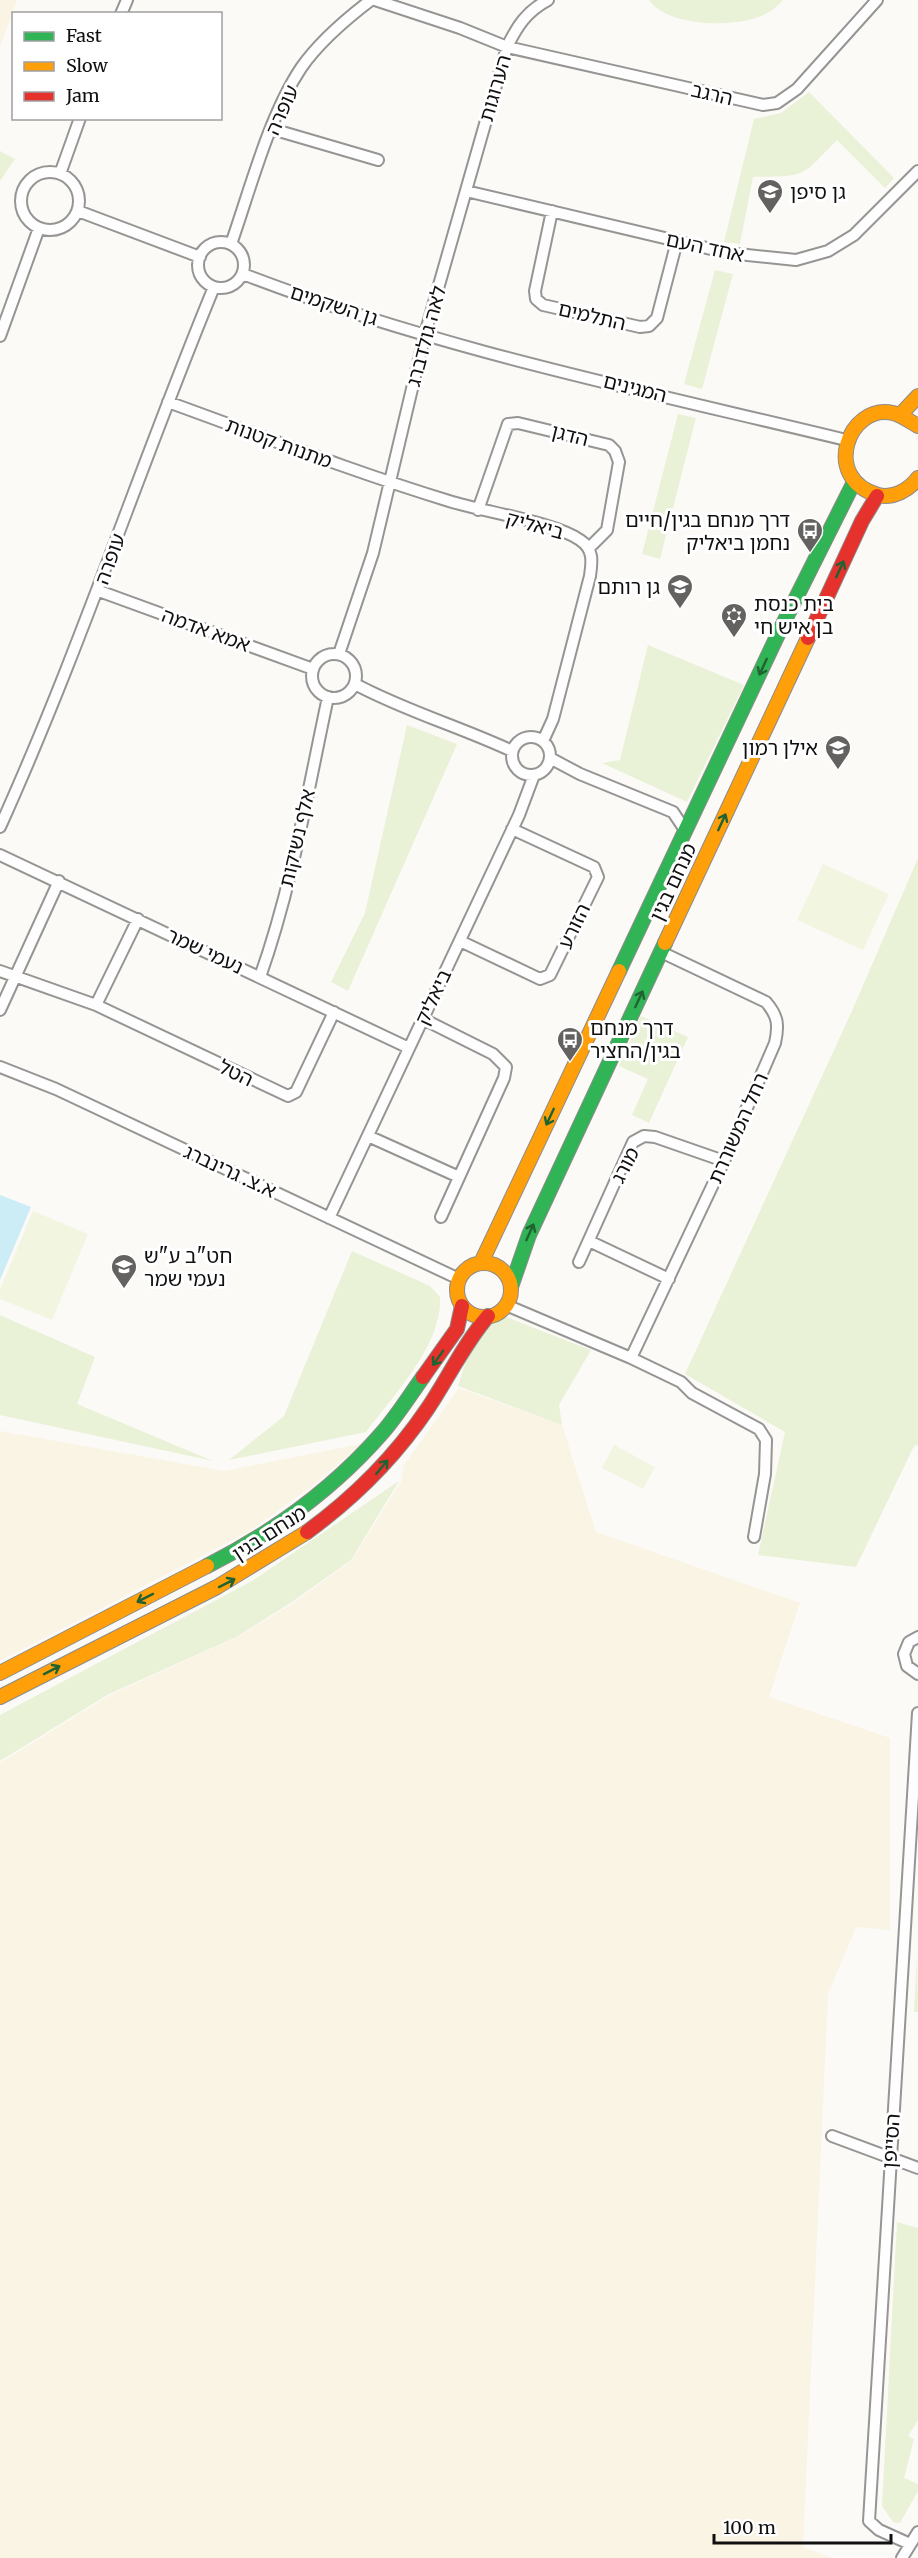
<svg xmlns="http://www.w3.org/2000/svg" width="918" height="2558" viewBox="0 0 918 2558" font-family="Merriweather,'Noto Sans Hebrew',serif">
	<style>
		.farmland { fill: #f9f4e3 }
		.green { fill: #e9f1d7 }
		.pitch { fill: #f2f5e0 }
		.water { fill: #ccecf6 }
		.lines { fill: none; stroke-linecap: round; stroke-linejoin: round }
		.street-casing { stroke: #969594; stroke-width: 14 }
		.fast-casing { stroke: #8d8c8b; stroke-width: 16 }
		.slow-casing { stroke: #8d8c8b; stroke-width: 16 }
		.jam-casing { stroke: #8d8c8b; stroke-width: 16 }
		.street { stroke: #fffefe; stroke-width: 10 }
		.fast { stroke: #30b455; stroke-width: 14 }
		.slow { stroke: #ff9f0a; stroke-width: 14 }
		.jam { stroke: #e5322d; stroke-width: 14 }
		.oneway { stroke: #206232 }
		.labels { text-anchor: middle; stroke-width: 6; stroke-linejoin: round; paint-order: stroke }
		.street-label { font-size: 20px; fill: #101010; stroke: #fff }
		.poi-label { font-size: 20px; fill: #101010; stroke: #fff; text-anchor: start }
	</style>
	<rect width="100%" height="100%" fill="#fcfaf7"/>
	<!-- farmland -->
	<path class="farmland" d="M 0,0 L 17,0 L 0,47 Z
		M 459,1388 L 562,1425 L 596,1532 L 800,1603 L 769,1697 L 890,1738 L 890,1930 L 856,1927 L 828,1994 L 803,2547 L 832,2558 L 0,2558 L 0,1763 L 110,1695 L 237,1637 L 292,1604 L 351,1561 L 402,1480 L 403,1466 Z
		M 0,1431 L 224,1471 L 361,1444 L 310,1488 L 248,1532 L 0,1661 Z"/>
	<!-- green -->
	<path class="green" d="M 649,0 L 783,0 C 779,4 774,9 769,12 C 741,29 668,28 649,0 Z
		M 809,92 L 894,178 L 885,188 L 837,140 C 800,178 807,176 753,177 L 740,244 L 724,242 L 754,119 L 781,113 Z
		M 0,151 L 15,159 L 0,181 Z
		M 715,270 L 733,274 L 702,389 L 684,384 Z
		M 678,414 L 696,418 L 660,559 L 642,554 Z
		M 648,645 L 744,685 L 687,802 L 602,763 L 620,760 Z
		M 407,725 L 457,744 L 348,991 L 331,982 L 365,913 Z
		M 918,858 L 918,1445 L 914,1446 L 856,1567 L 758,1555 L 785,1432 L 685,1374 L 852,1011 Z
		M 641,1016 L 688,1037 L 649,1123 L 632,1115 L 648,1079 L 619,1066 Z
		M 352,1251 L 430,1286 L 440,1297 C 443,1344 393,1396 366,1432 L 229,1460 L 284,1416 Z
		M 0,1315 L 95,1357 L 77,1404 L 213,1461 L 0,1415 Z
		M 506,1317 L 591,1350 L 559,1405 L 562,1425 L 458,1386 C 469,1353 472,1332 506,1317 Z
		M 399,1481 L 351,1560 L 289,1604 L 236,1637 L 109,1694 L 0,1761 L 0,1715 L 252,1581 Z
		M 917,1955 L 918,2012 L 914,2012 Z
		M 897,2222 L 918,2228 L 918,2420 L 908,2436 L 914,2439 L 904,2478 L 918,2484 L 918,2491 L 900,2523 L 893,2522 L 882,2506 Z"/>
	<!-- pitch -->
	<path class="pitch" d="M 823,864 L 889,894 L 863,950 L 797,920 Z
		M 33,1211 L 88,1234 L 52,1320 L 0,1299 L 0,1289 Z
		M 614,1445 L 655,1467 L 643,1489 L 602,1468 Z"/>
	<!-- water -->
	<path class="water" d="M 0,1195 L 31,1207 L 0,1280 Z"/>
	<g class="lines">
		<defs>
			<path id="street" d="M 375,0 L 460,28 L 507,47 L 763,105 L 777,103 L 797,89 L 877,0
				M 121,14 L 127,0
				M 272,129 L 378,160
				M21 201a29 29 0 1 1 58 0a29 29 0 1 1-58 0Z
				M 60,174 L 80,118
				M 466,191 L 728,253 L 796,260 L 828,251 L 854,235 L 918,171
				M 78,211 L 200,257
				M 552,211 L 535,291 L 536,299 L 543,305 L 640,327 L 649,326 L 657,318 L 677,241
				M198 265a23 23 0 1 1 46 0a23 23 0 1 1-46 0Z
				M 231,244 C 250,190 269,116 301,68 C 319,42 346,19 371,0
				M 243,274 C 437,349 644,391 846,440
				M 0,336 L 39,228
				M 168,402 C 262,436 354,472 449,501 C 484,512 554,522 580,540 C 594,549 592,562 590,576 L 553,719 L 543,741
				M 478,510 L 508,424 L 518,423 L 609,445 L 615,451 L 619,462 L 607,530 L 589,548
				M 99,591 L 313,669
				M 339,654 L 373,553 L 425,334 L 507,47 C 517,26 527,11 548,0
				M312 676a22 22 0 1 1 44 0a22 22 0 1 1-44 0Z
				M 355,684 C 405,711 461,727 512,751
				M512 756a19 19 0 1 1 38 0a19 19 0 1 1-38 0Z
				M 550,758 L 580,774 L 673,812 L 685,830
				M 0,827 C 80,650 140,466 214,287
				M 0,855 L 409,1048
				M 460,941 L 540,979 L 550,975 L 598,877 L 594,867 L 512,829
				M 0,971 L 96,1005 L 288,1096 L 296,1092 L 334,1012
				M 260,977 C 292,887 308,790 328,697
				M 96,1005 L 138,919
				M 0,1010 L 59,881
				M 423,1019 L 493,1054 L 506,1067 L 504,1078 L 441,1217
				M 0,1067 L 56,1089 L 459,1279
				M 368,1136 L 459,1177
				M 329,1218 L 519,815 L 534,775
				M 589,1241 L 669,1279
				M 579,1262 L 633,1142 L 644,1136 L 655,1137 L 724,1161
				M 506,1305 L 631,1358 L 681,1382 L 692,1393 L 759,1429 L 766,1440 L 765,1474 L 754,1537
				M 631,1358 L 724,1161 L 775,1043 C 779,1025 778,1016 766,1002 L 661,952
				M 918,1637 L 909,1642 L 904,1654 L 907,1666 L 918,1674
				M 832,2136 L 918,2168
				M 910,2544 L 879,2530 L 869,2521 L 918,1713
				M 902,2558 L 918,2532"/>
			<path id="fast" d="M 619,971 L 781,628 L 854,482
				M 511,1287 L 529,1235 L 665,943
				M 207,1566 C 272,1533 334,1488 382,1433 C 397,1416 410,1395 423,1377"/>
			<path id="slow" d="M 902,413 L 918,396
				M 918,426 C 911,422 901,415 893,413 C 848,403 821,479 878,495 C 893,499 909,490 918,478
				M 665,943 L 808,638
				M 481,1263 L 619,971
				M457 1290a27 27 0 1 1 54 0a27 27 0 1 1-54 0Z
				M 0,1673 L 207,1566
				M 0,1697 L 217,1587 L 307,1532"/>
			<path id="jam" d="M 808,638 L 862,521 L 877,496
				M 423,1377 L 457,1329 L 462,1306
				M 307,1532 C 355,1497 395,1457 428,1408 C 448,1378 464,1344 488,1316"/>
		</defs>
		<!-- street casing -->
		<use href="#street" class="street-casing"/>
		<!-- fast casing -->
		<use href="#fast" class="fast-casing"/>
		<!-- slow casing -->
		<use href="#slow" class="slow-casing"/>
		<!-- jam casing -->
		<use href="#jam" class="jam-casing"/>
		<!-- street -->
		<use href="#street" class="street"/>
		<!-- fast -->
		<use href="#fast" class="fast"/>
		<!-- slow -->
		<use href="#slow" class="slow"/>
		<!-- jam -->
		<use href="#jam" class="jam"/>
	</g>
	<!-- one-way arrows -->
	<defs><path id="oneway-shaft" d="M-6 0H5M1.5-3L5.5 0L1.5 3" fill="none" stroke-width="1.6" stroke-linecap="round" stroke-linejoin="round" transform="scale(1.5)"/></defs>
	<g class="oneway">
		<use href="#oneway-shaft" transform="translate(840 569) rotate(-65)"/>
		<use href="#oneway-shaft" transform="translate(763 667) rotate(115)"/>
		<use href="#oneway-shaft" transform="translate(722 822) rotate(-65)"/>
		<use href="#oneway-shaft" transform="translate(639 999) rotate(-65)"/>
		<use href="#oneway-shaft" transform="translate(550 1117) rotate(115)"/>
		<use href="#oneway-shaft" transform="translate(530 1232) rotate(-66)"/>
		<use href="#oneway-shaft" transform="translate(438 1358) rotate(125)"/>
		<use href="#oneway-shaft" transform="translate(382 1467) rotate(-50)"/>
		<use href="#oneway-shaft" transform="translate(227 1583) rotate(-27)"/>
		<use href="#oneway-shaft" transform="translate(145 1598) rotate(153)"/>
		<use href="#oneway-shaft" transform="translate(52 1670) rotate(-27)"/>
	</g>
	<!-- icons -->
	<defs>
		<symbol id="school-pin" viewBox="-11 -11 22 30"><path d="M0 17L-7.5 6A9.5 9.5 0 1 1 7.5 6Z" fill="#636261" stroke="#fff"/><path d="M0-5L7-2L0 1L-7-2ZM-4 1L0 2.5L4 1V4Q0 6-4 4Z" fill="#fff"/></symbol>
		<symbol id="bus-pin" viewBox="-11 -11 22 30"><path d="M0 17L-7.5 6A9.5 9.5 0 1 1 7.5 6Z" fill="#636261" stroke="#fff"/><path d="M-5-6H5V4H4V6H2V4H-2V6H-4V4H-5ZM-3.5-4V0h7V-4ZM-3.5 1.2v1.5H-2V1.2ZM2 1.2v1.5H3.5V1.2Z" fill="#fff"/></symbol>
		<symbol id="synagogue-pin" viewBox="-11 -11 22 30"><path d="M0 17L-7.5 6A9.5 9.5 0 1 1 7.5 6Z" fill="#636261" stroke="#fff"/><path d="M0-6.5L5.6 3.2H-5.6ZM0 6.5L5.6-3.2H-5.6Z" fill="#fff"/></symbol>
	</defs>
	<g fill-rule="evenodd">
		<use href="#school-pin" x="755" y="177" width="30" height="40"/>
		<use href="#bus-pin" x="795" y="516" width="30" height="40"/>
		<use href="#school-pin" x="665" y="572" width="30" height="40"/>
		<use href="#synagogue-pin" x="719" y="601" width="30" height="40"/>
		<use href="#school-pin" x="823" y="733" width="30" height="40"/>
		<use href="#bus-pin" x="555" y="1025" width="30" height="40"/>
		<use href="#school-pin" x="109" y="1252" width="30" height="40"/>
	</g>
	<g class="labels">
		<!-- street labels -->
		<g class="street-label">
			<text transform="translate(495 88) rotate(-74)" y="7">הערוגות</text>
			<text transform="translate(712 94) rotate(13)" y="7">הרגב</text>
			<text transform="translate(282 110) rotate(-66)" y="7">עופרה</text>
			<text transform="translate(705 247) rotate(12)" y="7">אחד העם</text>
			<text transform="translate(334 305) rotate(18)" y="7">גן השקמים</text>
			<text transform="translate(592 316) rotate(13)" y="7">התלמים</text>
			<text transform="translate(426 336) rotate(-75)" y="7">לאה גולדברג</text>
			<text transform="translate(635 388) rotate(14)" y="7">המגינים</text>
			<text transform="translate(570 435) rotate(14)" y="7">הדגן</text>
			<text transform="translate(279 443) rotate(20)" y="7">מתנות קטנות</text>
			<text transform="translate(535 525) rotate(15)" y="7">ביאליק</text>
			<text transform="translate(110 559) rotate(-70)" y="7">עופרה</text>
			<text transform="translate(206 630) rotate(20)" y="7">אמא אדמה</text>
			<text transform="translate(297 838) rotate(-77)" y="7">אלף נשיקות</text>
			<text transform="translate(673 882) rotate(-65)" y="7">מנחם בגין</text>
			<text transform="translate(574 926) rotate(-64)" y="7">הזורע</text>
			<text transform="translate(205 951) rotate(25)" y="7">נעמי שמר</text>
			<text transform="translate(433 997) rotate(-65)" y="7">ביאליק</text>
			<text transform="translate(236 1073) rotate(26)" y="7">הטל</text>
			<text transform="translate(738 1128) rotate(-66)" y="7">רחל המשוררת</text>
			<text transform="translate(625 1165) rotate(-63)" y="7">מורג</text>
			<text transform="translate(230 1171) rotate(25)" y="7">א.צ. גרינברג</text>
			<text transform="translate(269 1533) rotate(-33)" y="7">מנחם בגין</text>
			<text transform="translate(891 2141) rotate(-86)" y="7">הסייפן</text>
		</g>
		<!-- poi labels -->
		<g class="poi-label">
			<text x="790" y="199">גן סיפן</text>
			<text x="790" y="527" text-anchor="end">דרך מנחם בגין/חיים<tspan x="790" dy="23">נחמן ביאליק</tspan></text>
			<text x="660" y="594" text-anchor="end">גן רותם</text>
			<text x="754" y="611">בית כנסת<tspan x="754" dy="23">בן איש חי</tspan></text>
			<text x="818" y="755" text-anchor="end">אילן רמון</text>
			<text x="590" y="1035">דרך מנחם<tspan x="590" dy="23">בגין/החציר</tspan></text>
			<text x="144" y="1263">חט"ב ע"ש<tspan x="144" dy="23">נעמי שמר</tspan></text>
		</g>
	</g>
	<!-- legend -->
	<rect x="12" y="12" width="210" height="108" fill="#ffffff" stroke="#9f9f9f" stroke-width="1.5"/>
	<rect x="24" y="32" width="30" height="9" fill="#30b455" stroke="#9f9f9f" stroke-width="1.5"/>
	<text x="66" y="42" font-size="18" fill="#101010">Fast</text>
	<rect x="24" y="62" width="30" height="9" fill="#ff9f0a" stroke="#9f9f9f" stroke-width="1.5"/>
	<text x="66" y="72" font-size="18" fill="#101010">Slow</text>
	<rect x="24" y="92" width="30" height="9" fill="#e5322d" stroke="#9f9f9f" stroke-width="1.5"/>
	<text x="66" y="102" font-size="18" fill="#101010">Jam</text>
	<!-- scale -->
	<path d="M714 2534v9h177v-9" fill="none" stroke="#101010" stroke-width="3"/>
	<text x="723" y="2534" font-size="18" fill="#101010" stroke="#ffffff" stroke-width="4.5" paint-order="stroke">100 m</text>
</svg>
